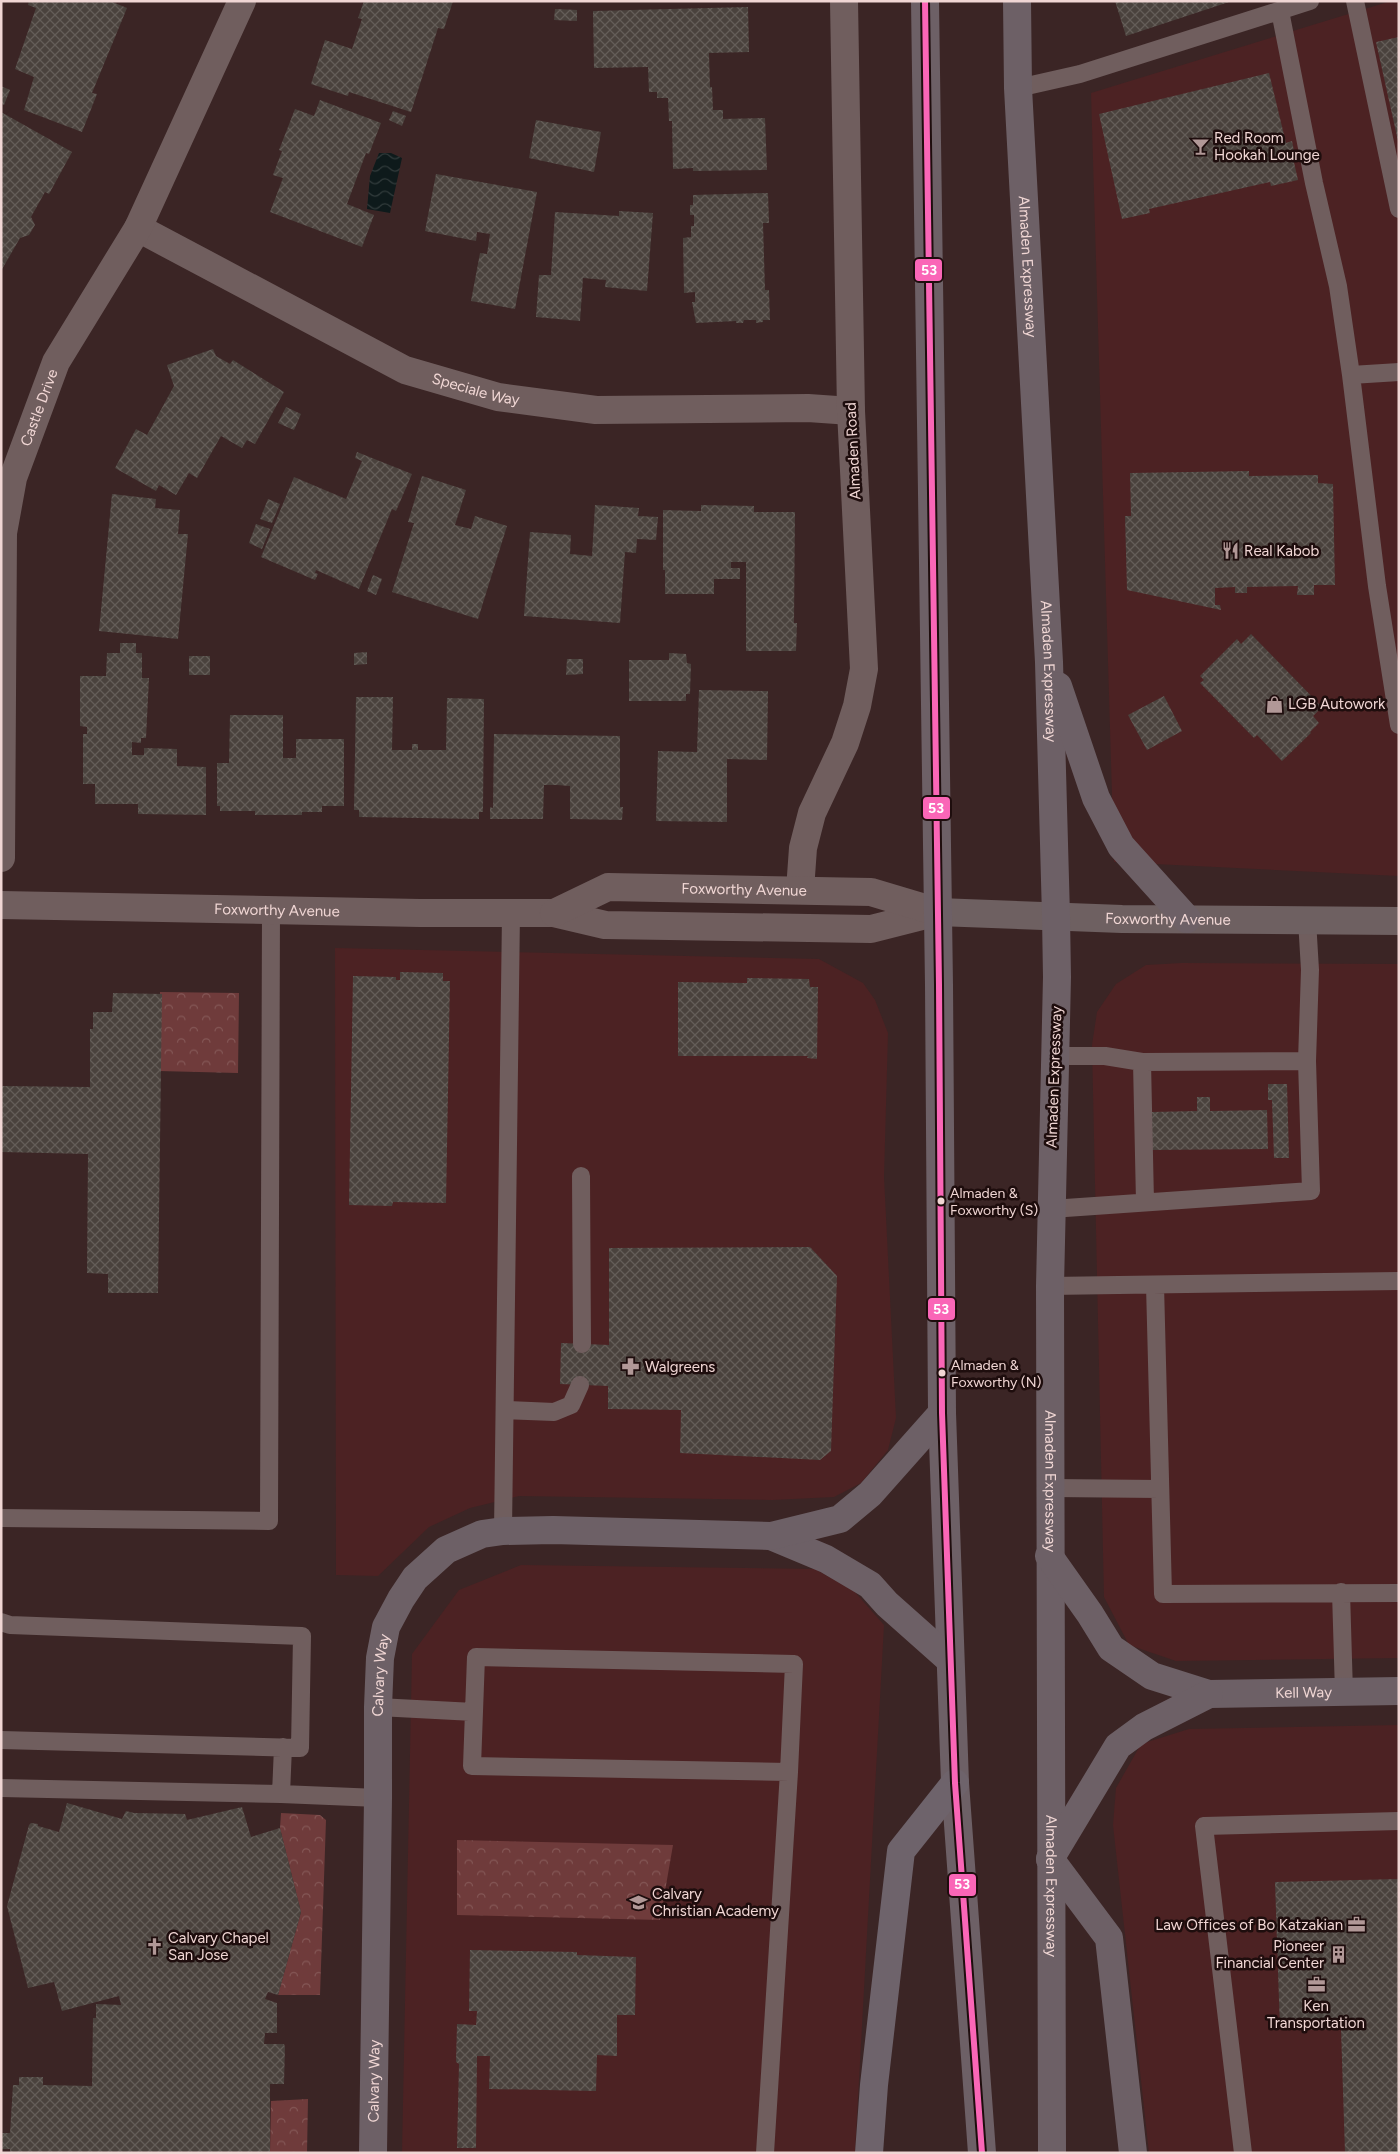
<svg xmlns="http://www.w3.org/2000/svg" width="1400" height="2154" viewBox="0 0 1400 2154" font-family="Figtree,sans-serif">
	<style>
		.built { fill: #4c2223 }
		.park { fill: url(#park-crowns) }
		.water { fill: url(#water-waves) }
		.building { fill: url(#building-cross-hatch) }
		.lines { fill: none; stroke-linecap: round; stroke-linejoin: round }
		.service { stroke: #705e5e; stroke-width: 18 }
		.minor { stroke: #705e5e; stroke-width: 28 }
		.tertiary { stroke: #705e5e; stroke-width: 28 }
		.secondary { stroke: #6e6061; stroke-width: 28 }
		.primary { stroke: #6d6066; stroke-width: 28 }
		.trunk { stroke: #6e636b; stroke-width: 28 }
		.bus-1-casing { stroke: #1e0d0d; stroke-width: 10 }
		.bus-1 { stroke: #fa66b7; stroke-width: 6 }
		.bus-dot { fill: #f0d6d4; stroke: #1e0d0d; stroke-width: 2 }
		.labels { text-anchor: middle; stroke-width: 5; stroke-linejoin: round; paint-order: stroke }
		.bus-label { font-size: 14px; fill: #f0d6d4; stroke: #1e0d0d; text-anchor: start }
		.poi-label { font-size: 15px; fill: #f0d6d4; stroke: #1e0d0d; text-anchor: start }
		.street-label { font-size: 15px; fill: #f0d6d4; stroke: #1e0d0d }
		.line-badge { stroke: #1e0d0d; stroke-width: 2 }
		.badge-label { font-size: 14px; text-anchor: middle; font-weight: bold; fill: #fff }
	</style>
	<defs>
		<pattern id="park-crowns" width="20" height="18" patternUnits="userSpaceOnUse" patternTransform="scale(1.25)"><rect width="20" height="18" fill="#6f3b3b"/><path d="M2 6a3 3 0 1 1 6 0M12 15a3 3 0 1 1 6 0" fill="none" stroke="#845756"/></pattern>
		<pattern id="water-waves" width="16" height="10" patternUnits="userSpaceOnUse" patternTransform="scale(1.25)"><rect width="16" height="10" fill="#0e1a1b"/><path d="M0 5q4-4 8 0t8 0" fill="none" stroke="#313b3b"/></pattern>
		<pattern id="building-cross-hatch" width="8" height="8" patternUnits="userSpaceOnUse" patternTransform="scale(1.25)"><rect width="8" height="8" fill="#4a423d"/><path d="M0 0l8 8M0 8l8-8" fill="none" stroke="#645d58"/></pattern>
	</defs>
	<rect width="100%" height="100%" fill="#3b2525"/>
	<!-- built -->
	<path class="built" d="M 1391,1 L 1399,1 L 1399,876 L 1114,862 L 1091,93 Z
		M 335,948 L 819,959 L 863,983 L 875,1000 L 888,1033 L 884,1177 L 896,1418 L 888,1450 L 861,1483 L 834,1497 L 772,1500 L 519,1496 L 470,1508 L 429,1527 L 378,1576 L 336,1575 Z
		M 1182,963 L 1399,964 L 1399,1658 L 1176,1661 L 1129,1645 L 1104,1597 L 1092,1045 L 1097,1012 L 1116,984 L 1146,965 Z
		M 521,1565 L 815,1569 L 854,1591 L 884,1625 L 855,2153 L 402,2153 L 412,1654 L 459,1590 Z
		M 1399,1725 L 1399,2153 L 1149,2153 L 1113,1825 L 1116,1788 L 1141,1744 L 1189,1729 Z"/>
	<!-- park -->
	<path class="park" d="M 160,992 L 239,993 L 238,1073 L 159,1071 Z
		M 281,1813 L 320,1815 L 326,1820 L 320,1995 L 278,1995 L 301,1912 L 280,1828 Z
		M 457,1840 L 673,1845 L 660,1920 L 457,1915 Z
		M 308,2099 L 307,2153 L 270,2153 L 271,2101 Z"/>
	<!-- water -->
	<path class="water" d="M 379,153 L 391,153 L 402,158 L 390,213 L 367,209 L 370,176 Z"/>
	<!-- building -->
	<path class="building" d="M 29,1 L 110,1 L 127,8 L 92,93 L 97,94 L 82,132 L 24,110 L 34,77 L 15,69 L 36,8 L 28,5 Z
		M 364,1 L 453,1 L 444,29 L 438,28 L 411,112 L 349,92 L 348,96 L 311,84 L 325,40 L 352,49 L 362,19 L 358,18 Z
		M 1115,1 L 1229,1 L 1229,2 L 1126,36 Z
		M 748,7 L 749,52 L 709,53 L 710,87 L 712,87 L 713,110 L 723,110 L 723,119 L 765,118 L 767,170 L 693,171 L 693,168 L 673,169 L 672,121 L 669,121 L 668,98 L 657,98 L 657,92 L 649,92 L 648,67 L 594,68 L 593,11 Z
		M 555,9 L 577,10 L 577,21 L 554,20 Z
		M 1399,37 L 1399,141 L 1398,141 L 1376,42 Z
		M 1269,73 L 1286,143 L 1292,141 L 1294,151 L 1287,153 L 1288,158 L 1293,158 L 1298,180 L 1271,186 L 1270,182 L 1149,209 L 1150,213 L 1122,219 L 1099,114 Z
		M 1,86 L 10,90 L 4,105 L 1,104 Z
		M 320,100 L 381,123 L 369,154 L 366,153 L 347,204 L 374,215 L 362,247 L 270,212 L 283,178 L 273,175 L 282,151 L 279,150 L 295,109 L 314,116 Z
		M 393,111 L 406,116 L 402,126 L 389,120 Z
		M 1,112 L 72,152 L 49,194 L 45,192 L 31,217 L 35,225 L 29,235 L 20,238 L 1,271 Z
		M 536,120 L 601,132 L 594,172 L 529,158 Z
		M 436,174 L 537,192 L 515,309 L 471,301 L 480,253 L 487,254 L 490,234 L 477,232 L 476,241 L 425,231 Z
		M 768,193 L 769,223 L 763,223 L 765,290 L 769,290 L 770,320 L 763,320 L 763,322 L 756,323 L 756,320 L 744,320 L 743,323 L 736,323 L 736,321 L 696,323 L 692,302 L 695,302 L 695,292 L 684,293 L 683,238 L 691,237 L 691,226 L 694,226 L 694,215 L 690,215 L 690,205 L 693,205 L 693,195 Z
		M 619,211 L 653,213 L 647,291 L 605,287 L 606,280 L 583,278 L 580,321 L 536,317 L 539,275 L 551,275 L 555,212 L 619,216 Z
		M 213,349 L 216,356 L 230,364 L 233,360 L 284,392 L 255,444 L 247,440 L 242,448 L 221,436 L 197,478 L 189,473 L 176,495 L 159,485 L 156,491 L 115,468 L 136,429 L 147,435 L 174,386 L 167,365 Z
		M 286,407 L 301,414 L 294,430 L 278,423 Z
		M 357,452 L 412,474 L 396,511 L 392,509 L 359,589 L 316,570 L 315,573 L 318,574 L 315,580 L 261,557 L 294,477 L 346,499 L 362,461 L 355,458 Z
		M 1249,471 L 1249,476 L 1318,475 L 1318,483 L 1333,484 L 1335,585 L 1314,585 L 1314,595 L 1297,595 L 1298,586 L 1247,587 L 1247,593 L 1235,593 L 1235,587 L 1215,588 L 1215,605 L 1220,605 L 1221,610 L 1127,590 L 1125,516 L 1131,516 L 1130,473 Z
		M 422,476 L 466,490 L 455,525 L 471,529 L 475,516 L 507,526 L 478,619 L 392,592 L 414,523 L 408,522 Z
		M 112,494 L 156,499 L 155,508 L 180,510 L 178,534 L 188,534 L 178,639 L 99,631 Z
		M 268,499 L 280,504 L 272,523 L 260,519 Z
		M 595,505 L 639,508 L 638,516 L 658,517 L 656,540 L 637,539 L 636,553 L 625,552 L 620,623 L 524,616 L 530,532 L 571,535 L 570,554 L 592,556 Z
		M 701,505 L 754,506 L 754,512 L 795,512 L 794,623 L 797,623 L 796,651 L 746,651 L 746,562 L 731,562 L 731,568 L 740,568 L 740,579 L 714,579 L 714,594 L 665,594 L 665,570 L 663,570 L 663,510 L 701,511 Z
		M 256,524 L 270,529 L 262,549 L 249,543 Z
		M 373,575 L 382,579 L 376,595 L 367,591 Z
		M 1251,634 L 1322,707 L 1313,716 L 1319,723 L 1310,732 L 1311,733 L 1282,761 L 1257,735 L 1254,738 L 1200,683 L 1204,680 L 1200,676 L 1237,639 L 1241,644 Z
		M 120,643 L 136,643 L 136,653 L 142,653 L 142,678 L 149,678 L 146,738 L 141,738 L 141,743 L 132,742 L 132,755 L 144,755 L 144,748 L 177,749 L 177,766 L 206,767 L 206,815 L 138,814 L 138,804 L 95,804 L 95,784 L 83,784 L 83,734 L 87,734 L 87,727 L 80,726 L 80,676 L 106,676 L 107,653 L 120,653 Z
		M 367,652 L 367,664 L 354,665 L 354,653 Z
		M 669,653 L 686,654 L 687,663 L 691,664 L 690,694 L 686,694 L 686,701 L 629,701 L 629,660 L 669,660 Z
		M 189,656 L 210,656 L 210,675 L 189,675 Z
		M 567,659 L 583,659 L 583,674 L 566,675 Z
		M 699,690 L 768,691 L 767,760 L 727,759 L 727,822 L 656,821 L 658,751 L 697,752 Z
		M 1164,696 L 1182,731 L 1147,750 L 1128,715 Z
		M 356,697 L 393,697 L 392,750 L 412,750 L 412,744 L 418,744 L 418,750 L 446,750 L 447,698 L 484,699 L 483,812 L 479,812 L 479,819 L 359,817 L 359,810 L 354,810 Z
		M 230,715 L 283,715 L 283,758 L 296,758 L 296,739 L 344,739 L 344,806 L 322,806 L 322,812 L 302,812 L 302,815 L 255,815 L 255,811 L 220,811 L 220,806 L 217,806 L 217,763 L 229,763 Z
		M 494,734 L 620,736 L 620,807 L 623,807 L 622,820 L 570,819 L 570,786 L 557,785 L 544,785 L 543,819 L 490,819 L 490,807 L 493,808 Z
		M 400,972 L 443,973 L 443,981 L 450,981 L 446,1203 L 393,1202 L 392,1206 L 349,1205 L 353,976 L 396,977 L 396,980 L 400,980 Z
		M 747,978 L 809,979 L 810,987 L 818,987 L 817,1059 L 807,1058 L 808,1056 L 678,1056 L 678,982 L 747,983 Z
		M 113,993 L 162,994 L 158,1293 L 108,1293 L 108,1274 L 87,1273 L 88,1154 L 1,1152 L 1,1086 L 90,1087 L 90,1029 L 93,1029 L 93,1012 L 112,1012 Z
		M 1268,1084 L 1287,1084 L 1289,1158 L 1274,1158 L 1272,1100 L 1268,1100 Z
		M 1197,1097 L 1210,1097 L 1210,1111 L 1267,1110 L 1268,1149 L 1152,1150 L 1151,1112 L 1197,1111 Z
		M 810,1247 L 837,1276 L 831,1451 L 820,1460 L 680,1453 L 681,1410 L 608,1409 L 608,1386 L 560,1384 L 561,1343 L 609,1345 L 609,1248 Z
		M 67,1803 L 122,1819 L 126,1811 L 134,1813 L 185,1814 L 187,1820 L 242,1807 L 251,1837 L 280,1828 L 301,1912 L 278,1995 L 268,1992 L 265,1999 L 277,2003 L 277,2033 L 265,2033 L 264,2044 L 284,2044 L 285,2047 L 284,2084 L 270,2084 L 270,2153 L 10,2153 L 10,2149 L 1,2149 L 1,2133 L 10,2133 L 13,2085 L 19,2085 L 19,2077 L 43,2077 L 43,2085 L 92,2086 L 93,2018 L 96,2018 L 96,2004 L 121,2005 L 119,1996 L 62,2011 L 54,1982 L 28,1988 L 7,1906 L 29,1825 L 31,1823 L 38,1824 L 38,1826 L 59,1832 Z
		M 1399,1879 L 1399,2153 L 1345,2153 L 1341,2029 L 1280,2030 L 1275,1882 Z
		M 470,1950 L 577,1952 L 577,1955 L 636,1957 L 635,2015 L 617,2015 L 617,2056 L 597,2055 L 596,2091 L 489,2089 L 490,2056 L 477,2056 L 476,2148 L 457,2148 L 459,2064 L 456,2062 L 457,2024 L 476,2025 L 477,2011 L 469,2011 Z"/>
	<g class="lines">
		<!-- service -->
		<path class="service" d="M 1355,1 L 1399,209
			M 1280,11 L 1314,183 L 1338,286 L 1351,375
			M 1018,88 L 1080,74 L 1310,1
			M 1399,372 L 1351,375 L 1377,586 L 1399,725
			M 1055,1056 L 1105,1056 L 1142,1062 L 1145,1202
			M 1142,1062 L 1307,1061
			M 581,1176 L 582,1344
			M 1051,1209 L 1311,1191 L 1307,1061 L 1310,970 L 1307,920
			M 1155,1285 L 1163,1594 L 1399,1593
			M 1050,1286 L 1399,1281
			M 505,1410 L 554,1412 L 571,1405 L 580,1385
			M 1051,1488 L 1160,1489
			M 1,1518 L 269,1521 L 271,910
			M 503,1531 L 511,913
			M 1341,1592 L 1344,1693
			M 1,1622 L 10,1625 L 302,1636 L 300,1748 L 1,1740
			M 378,1707 L 474,1712
			M 283,1747 L 281,1794 L 378,1798
			M 1,1788 L 281,1794
			M 765,2153 L 789,1772 L 794,1664 L 476,1657 L 472,1766 L 789,1772
			M 1243,2153 L 1204,1826 L 1399,1821"/>
		<!-- minor -->
		<g class="minor">
			<path id="s1" d="M 138,228 L 405,370 L 498,397 L 596,410 L 808,408 L 851,411"/>
			<path id="s2" d="M 1,858 L 3,533 L 13,478 L 56,362 L 138,228 L 242,1"/>
			<path d="M 800,890 L 803,848 L 812,813 L 845,743 L 857,706 L 864,669 L 851,411 L 844,1"/>
		</g>
		<!-- tertiary -->
		<g class="tertiary">
			<path id="s3" d="M 1,905 L 420,913 L 554,913 L 605,925 L 871,929 L 938,912"/>
			<path id="s4" d="M 554,913 L 608,887 L 871,892 L 938,912"/>
		</g>
		<!-- secondary -->
		<path class="secondary" id="s5" d="M 938,912 L 1122,919 L 1399,921"/>
		<!-- primary -->
		<g class="primary">
			<path d="M 925,1 L 939,985 L 942,1413 L 955,1783 L 982,2153"/>
			<path id="s6" d="M 1017,1 L 1018,88 L 1049,662 L 1056,916 L 1057,977 L 1050,1286 L 1052,2153"/>
			<path d="M 1058,686 L 1096,798 L 1121,846 L 1187,919"/>
			<path d="M 771,1536 L 826,1559 L 870,1585 L 887,1604 L 950,1660"/>
			<path id="s7" d="M 1049,1556 L 1090,1614 L 1111,1648 L 1152,1676 L 1209,1694 L 1399,1691"/>
			<path d="M 1050,1859 L 1109,1938 L 1133,2153"/>
			<path d="M 1050,1859 L 1118,1746 L 1144,1727 L 1209,1694"/>
			<path id="s8" d="M 373,2153 L 378,1798 L 378,1707 L 380,1658 L 386,1627 L 401,1599 L 415,1578 L 446,1550 L 482,1534 L 503,1531 L 553,1530 L 771,1536 L 840,1519 L 870,1494 L 942,1413"/>
		</g>
		<!-- trunk -->
		<path class="trunk" d="M 869,2153 L 874,2085 L 901,1851 L 955,1783"/>
		<defs>
			<path id="bus-1" d="M 925,1 L 939,985 L 942,1413 L 955,1783 L 982,2153"/>
		</defs>
		<!-- bus-1 casing -->
		<use href="#bus-1" class="bus-1-casing"/>
		<!-- bus-1 -->
		<use href="#bus-1" class="bus-1"/>
	</g>
	<!-- icons -->
	<defs>
		<symbol id="bar-bare" viewBox="-9 -9 18 18"><path d="M-6-5H6L.8 .8V4.5H3.5V6h-7V4.5H-.8V.8Z" fill="#b19897" stroke="#1e0d0d" stroke-width="2.5" paint-order="stroke"/></symbol>
		<symbol id="restaurant-bare" viewBox="-9 -9 18 18"><path d="M-5-6h1v4h1v-4h1v4h1v-4h1v5L-1.5 .5V6h-2V.5L-5-1ZM5-6V6H3V1.5H1.5Q1.5-4 5-6Z" fill="#b19897" stroke="#1e0d0d" stroke-width="2.5" paint-order="stroke"/></symbol>
		<symbol id="shop-bare" viewBox="-9 -9 18 18"><path d="M-5-2.5h2.3a2.7 3.5 0 0 1 5.4 0H5L5.5 6h-11ZM-1.5-2.5h3a1.5 2.3 0 0 0-3 0Z" fill="#b19897" stroke="#1e0d0d" stroke-width="2.5" paint-order="stroke"/></symbol>
		<symbol id="pharmacy-bare" viewBox="-9 -9 18 18"><path d="M-2-6h4v4h4v4h-4v4h-4v-4h-4v-4h4Z" fill="#b19897" stroke="#1e0d0d" stroke-width="2.5" paint-order="stroke"/></symbol>
		<symbol id="school-bare" viewBox="-9 -9 18 18"><path d="M0-5L7-2L0 1L-7-2ZM-4 1L0 2.5L4 1V4Q0 6-4 4Z" fill="#b19897" stroke="#1e0d0d" stroke-width="2.5" paint-order="stroke"/></symbol>
		<symbol id="office-bare" viewBox="-9 -9 18 18"><path d="M-6-3h4V-5.5h4V-3h4V5H-6ZM-1-4.5V-3h2v-1.5ZM-6 0V1H6V0Z" fill="#b19897" stroke="#1e0d0d" stroke-width="2.5" paint-order="stroke"/></symbol>
		<symbol id="church-bare" viewBox="-9 -9 18 18"><path d="M-1.2-6h2.4v3.5h3.3v2.4h-3.3V6h-2.4V-.1h-3.3v-2.4h3.3Z" fill="#b19897" stroke="#1e0d0d" stroke-width="2.5" paint-order="stroke"/></symbol>
		<symbol id="building-bare" viewBox="-9 -9 18 18"><path d="M-4-6H4V6H1V3H-1V6H-4ZM-2.5-4.3h1.7v1.8h-1.7ZM.8-4.3h1.7v1.8H.8ZM-2.5-1h1.7V.8h-1.7ZM.8-1h1.7V.8H.8Z" fill="#b19897" stroke="#1e0d0d" stroke-width="2.5" paint-order="stroke"/></symbol>
	</defs>
	<g fill-rule="evenodd">
		<use href="#bar-bare" x="1188" y="134" width="25" height="25"/>
		<use href="#restaurant-bare" x="1218" y="538" width="25" height="25"/>
		<use href="#shop-bare" x="1262" y="692" width="25" height="25"/>
		<use href="#pharmacy-bare" x="618" y="1354" width="25" height="25"/>
		<use href="#school-bare" x="626" y="1890" width="25" height="25"/>
		<use href="#office-bare" x="1344" y="1912" width="25" height="25"/>
		<use href="#church-bare" x="142" y="1934" width="25" height="25"/>
		<use href="#building-bare" x="1326" y="1942" width="25" height="25"/>
		<use href="#office-bare" x="1304" y="1972" width="25" height="25"/>
	</g>
	<!-- markers -->
	<g class="bus-dot">
		<circle cx="941" cy="1201" r="4.5"/>
		<circle cx="942" cy="1373" r="4.5"/>
	</g>
	<g class="labels">
		<!-- bus labels -->
		<g class="bus-label">
			<text x="950" y="1198">Almaden &amp;<tspan x="950" dy="17">Foxworthy (S)</tspan></text>
			<text x="951" y="1370">Almaden &amp;<tspan x="951" dy="17">Foxworthy (N)</tspan></text>
		</g>
		<!-- poi labels -->
		<g class="poi-label">
			<text x="1214" y="143">Red Room<tspan x="1214" dy="17">Hookah Lounge</tspan></text>
			<text x="1244" y="556">Real Kabob</text>
			<text x="1288" y="709">LGB Autowork</text>
			<text x="645" y="1372">Walgreens</text>
			<text x="652" y="1899">Calvary<tspan x="652" dy="17">Christian Academy</tspan></text>
			<text x="1343" y="1930" text-anchor="end">Law Offices of Bo Katzakian</text>
			<text x="168" y="1943">Calvary Chapel<tspan x="168" dy="17">San Jose</tspan></text>
			<text x="1324" y="1951" text-anchor="end">Pioneer<tspan x="1324" dy="17">Financial Center</tspan></text>
			<text x="1316" y="2011" text-anchor="middle">Ken<tspan x="1316" dy="17">Transportation</tspan></text>
		</g>
		<!-- street labels -->
		<g class="street-label">
			<text dy="5" stroke="none"><textPath href="#s6" startOffset="266">Almaden Expressway</textPath></text>
			<text dy="5" stroke="none"><textPath href="#s1" startOffset="376">Speciale Way</textPath></text>
			<text dy="5" stroke="none"><textPath href="#s2" startOffset="456">Castle Drive</textPath></text>
			<text transform="translate(853 451) rotate(-93)" y="5">Almaden Road</text>
			<text dy="5" stroke="none"><textPath href="#s6" startOffset="671">Almaden Expressway</textPath></text>
			<text dy="5" stroke="none"><textPath href="#s4" startOffset="196">Foxworthy Avenue</textPath></text>
			<text dy="5" stroke="none"><textPath href="#s3" startOffset="276">Foxworthy Avenue</textPath></text>
			<text dy="5" stroke="none"><textPath href="#s5" startOffset="230">Foxworthy Avenue</textPath></text>
			<text transform="translate(1054 1077) rotate(-88)" y="5">Almaden Expressway</text>
			<text dy="5" stroke="none"><textPath href="#s6" startOffset="1481">Almaden Expressway</textPath></text>
			<text dy="5" stroke="none"><textPath href="#s8" startOffset="478">Calvary Way</textPath></text>
			<text dy="5" stroke="none"><textPath href="#s7" startOffset="315">Kell Way</textPath></text>
			<text dy="5" stroke="none"><textPath href="#s6" startOffset="1886">Almaden Expressway</textPath></text>
			<text dy="5" stroke="none"><textPath href="#s8" startOffset="72">Calvary Way</textPath></text>
		</g>
	</g>
	<g class="line-badge">
		<rect x="914" y="258" width="29" height="24" rx="5" fill="#fa66b7"/>
		<rect x="922" y="796" width="29" height="24" rx="5" fill="#fa66b7"/>
		<rect x="927" y="1297" width="29" height="24" rx="5" fill="#fa66b7"/>
		<rect x="948" y="1873" width="29" height="24" rx="5" fill="#fa66b7"/>
	</g>
	<g class="badge-label">
		<text x="929" y="275">53</text>
		<text x="936" y="813">53</text>
		<text x="941" y="1314">53</text>
		<text x="962" y="1889">53</text>
	</g>
	<!-- border -->
	<rect width="1400" height="2154" fill="none" stroke="#f0d6d4" stroke-width="5"/>
</svg>
